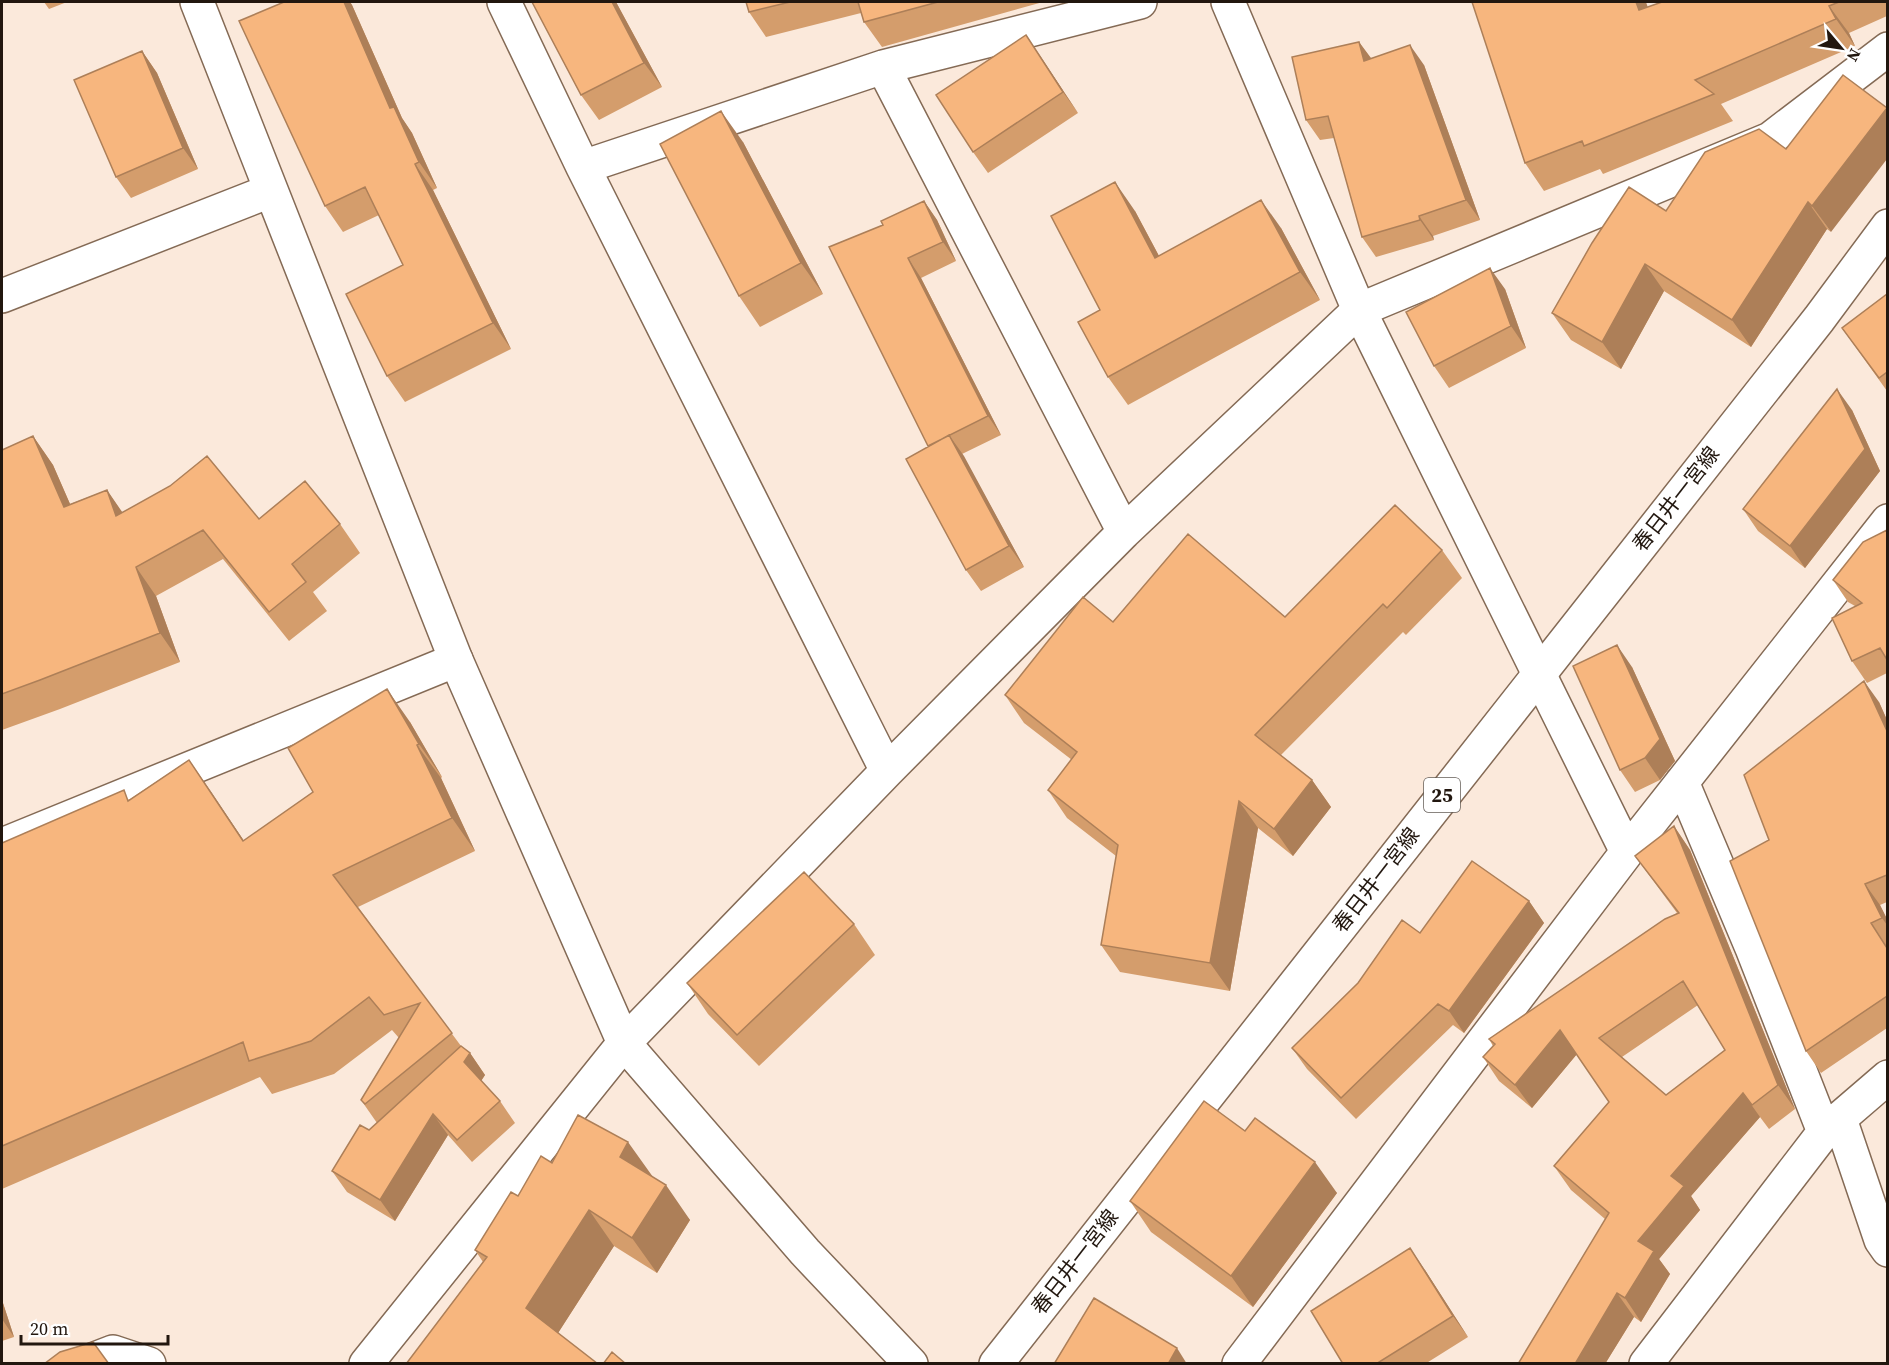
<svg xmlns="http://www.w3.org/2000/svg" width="1889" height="1365" viewBox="0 0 1889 1365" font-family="'Source Serif 4','Noto Sans JP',serif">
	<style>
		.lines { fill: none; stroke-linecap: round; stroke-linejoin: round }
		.minor-casing { stroke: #846a55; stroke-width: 36 }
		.tertiary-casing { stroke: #846a55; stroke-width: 36 }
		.primary-casing { stroke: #846a55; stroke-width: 36 }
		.minor { stroke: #fff; stroke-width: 33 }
		.tertiary { stroke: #fff; stroke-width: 33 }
		.primary { stroke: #fff; stroke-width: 33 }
		.wall { fill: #d49d6c; fill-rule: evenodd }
		.shaded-wall { fill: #ad7f58 }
		.building { fill: #f7b67e; stroke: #ad7f58; stroke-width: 1.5; fill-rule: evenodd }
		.labels { text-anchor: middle; stroke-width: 6; stroke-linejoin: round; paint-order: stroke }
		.shield { fill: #fff; stroke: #645d57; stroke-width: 1.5 }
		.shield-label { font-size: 20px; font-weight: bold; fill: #22170f }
		.street-label { font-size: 21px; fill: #22170f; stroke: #fff }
	</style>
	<rect width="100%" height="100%" fill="#fbe9db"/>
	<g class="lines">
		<defs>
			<path id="minor" d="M 504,2 L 583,167 L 887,771
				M 1228,2 L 1359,310 L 1627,852
				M 883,67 L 1124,532
				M 583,167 L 883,67 L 1140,2
				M 2,296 L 270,191
				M 1682,782 L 1752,948 L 1824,1132
				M 2,845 L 456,660
				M 1840,1119 L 1881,1240 L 1888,1250
				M 82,1364 L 113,1352 L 149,1364
				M 366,1364 L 624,1043 L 887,771 L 1124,532 L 1359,310 L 1770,139 L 1888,49
				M 1239,1364 L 1627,852 L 1888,521
				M 1646,1364 L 1824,1132 L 1888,1077"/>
			<path id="tertiary" d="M 197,2 L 456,660 L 624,1043 L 805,1252 L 911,1364"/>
			<path id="primary" d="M 996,1364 L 1819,319 L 1888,226"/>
		</defs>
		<!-- minor casing -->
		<use href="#minor" class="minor-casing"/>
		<!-- tertiary casing -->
		<use href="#tertiary" class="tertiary-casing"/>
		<!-- primary casing -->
		<use href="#primary" class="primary-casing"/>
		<!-- minor -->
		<use href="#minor" class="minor"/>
		<!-- tertiary -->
		<use href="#tertiary" class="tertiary"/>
		<!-- primary -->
		<use href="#primary" class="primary"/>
	</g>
	<!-- wall -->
	<path class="wall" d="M 44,2 L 67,2 L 49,9 Z
		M 284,2 L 350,2 L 352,5 L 402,118 L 412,133 L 437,188 L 433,190 L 511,349 L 405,402 L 387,376 L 403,265 L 379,215 L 343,232 L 325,206 Z
		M 532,2 L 616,2 L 662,87 L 599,120 L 581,95 Z
		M 746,2 L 1043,2 L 882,47 L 864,22 L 861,13 L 766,37 L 749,12 Z
		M 1662,2 L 1887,2 L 1887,16 L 1849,33 L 1855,46 L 1721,104 L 1733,121 L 1603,174 L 1600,169 L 1544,191 L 1525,163 L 1648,7 Z
		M 1026,35 L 1078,113 L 988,173 L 973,152 Z
		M 1359,42 L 1371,59 L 1424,65 L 1480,220 L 1433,236 L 1434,240 L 1376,257 L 1362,237 L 1334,138 L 1320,140 L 1306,120 Z
		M 142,51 L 157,73 L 198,169 L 131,198 L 116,177 Z
		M 1759,129 L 1831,232 L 1827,229 L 1751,347 L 1664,291 L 1621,369 L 1571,340 L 1552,313 L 1666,211 Z
		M 743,142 L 823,294 L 760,327 L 739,296 Z
		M 924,201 L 937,220 L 956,261 L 921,278 L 1001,435 L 962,454 L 1024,567 L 981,591 L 966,570 L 928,446 L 883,225 Z
		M 1135,211 L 1159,256 L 1281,228 L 1320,300 L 1128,405 L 1108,377 L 1100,310 Z
		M 1505,289 L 1526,348 L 1449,388 L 1434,366 Z
		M 1887,294 L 1887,391 L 1842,328 Z
		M 1852,410 L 1880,471 L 1805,568 L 1758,531 L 1743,509 Z
		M 33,436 L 53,465 L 70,504 L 107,490 L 122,513 L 259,519 L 340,524 L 360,553 L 313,592 L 327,611 L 289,641 L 223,559 L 156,596 L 180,662 L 60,709 L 2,730 L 2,450 Z
		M 1887,530 L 1887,673 L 1867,683 L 1852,661 L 1855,606 L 1848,602 L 1833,580 Z
		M 1442,550 L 1462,578 L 1406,635 L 1403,632 L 1281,755 L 1312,780 L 1331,807 L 1293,856 L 1258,828 L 1230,991 L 1120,972 L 1101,945 L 1116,856 L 1067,818 L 1048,790 L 1072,760 L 1024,723 L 1005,695 L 1113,622 L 1285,617 Z
		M 1632,667 L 1675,761 L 1660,780 L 1635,792 L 1620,770 Z
		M 1879,702 L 1887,720 L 1887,902 L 1880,905 L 1887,919 L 1887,944 L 1886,945 L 1887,947 L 1887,1028 L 1821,1073 L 1806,1051 L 1769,840 Z
		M 410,722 L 442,777 L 441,778 L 475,851 L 358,907 L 461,1046 L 470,1053 L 485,1075 L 481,1081 L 500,1101 L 515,1123 L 472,1162 L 448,1135 L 395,1221 L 347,1192 L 332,1171 L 377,1123 L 361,1100 L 399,1038 L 392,1030 L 334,1074 L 272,1094 L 260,1077 L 2,1189 L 2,843 L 130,799 L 189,760 L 244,841 L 313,792 Z
		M 1674,826 L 1690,850 L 1795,1109 L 1769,1129 L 1760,1117 L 1691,1196 L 1700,1210 L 1659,1259 L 1670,1274 L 1641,1322 L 1634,1317 L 1605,1364 L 1605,1219 L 1571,1190 L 1554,1166 L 1609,1102 L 1577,1054 L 1532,1108 L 1499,1081 L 1483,1057 L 1493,1046 L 1489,1039 L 1677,913 L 1635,856 ZM 1698,1005 L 1725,1050 L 1666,1095 L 1622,1057 Z
		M 1529,901 L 1544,923 L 1464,1033 L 1453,1025 L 1356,1119 L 1307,1069 L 1292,1048 L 1420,933 Z
		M 854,924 L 875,955 L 759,1066 L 708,1014 L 687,983 Z
		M 1245,1131 L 1337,1193 L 1253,1307 L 1151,1232 L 1130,1201 Z
		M 552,1163 L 653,1177 L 690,1220 L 657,1273 L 614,1246 L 558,1333 L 406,1364 L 483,1262 L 475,1250 L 518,1196 Z
		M 1425,1270 L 1468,1337 L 1425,1364 L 1343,1364 Z
		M 2,1300 L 14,1337 L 2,1341 Z"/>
	<!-- shaded-wall -->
	<path class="shaded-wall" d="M 344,2 L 350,2 L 352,5 L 402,118 L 412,133 L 437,188 L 419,162 L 390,108 Z
		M 612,2 L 616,2 L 662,87 L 644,63 Z
		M 1636,2 L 1646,2 L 1658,37 L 1639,10 Z
		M 1829,6 L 1849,33 L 1855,46 L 1836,19 Z
		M 1026,35 L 1041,57 L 1078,113 L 1063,92 Z
		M 1359,42 L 1374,62 L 1364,61 Z
		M 1410,45 L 1424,65 L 1480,220 L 1466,200 Z
		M 142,51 L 157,73 L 198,169 L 183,148 Z
		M 1887,108 L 1887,159 L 1831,232 L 1812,206 Z
		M 721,111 L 743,142 L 823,294 L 801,263 Z
		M 415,164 L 433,190 L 511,349 L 493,323 Z
		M 1115,182 L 1135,211 L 1175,286 L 1155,258 Z
		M 1261,200 L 1281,228 L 1320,300 L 1300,272 Z
		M 924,201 L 937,220 L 956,261 L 943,242 Z
		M 1808,202 L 1827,229 L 1751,347 L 1732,320 Z
		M 1419,216 L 1433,236 L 1434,240 L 1420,220 Z
		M 908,258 L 921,278 L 1001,435 L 988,416 Z
		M 1645,264 L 1664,291 L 1621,369 L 1602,342 Z
		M 1490,268 L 1505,289 L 1526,348 L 1511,326 Z
		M 1837,389 L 1852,410 L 1880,471 L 1805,568 L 1790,546 Z
		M 949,435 L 964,456 L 1024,567 L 1009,546 Z
		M 33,436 L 53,465 L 84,536 L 64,507 Z
		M 107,490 L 127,519 L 116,516 Z
		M 136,567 L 156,596 L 180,662 L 160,633 Z
		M 1617,645 L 1632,667 L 1675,761 L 1660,780 L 1645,758 Z
		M 1864,681 L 1879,702 L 1887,720 L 1887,731 Z
		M 387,689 L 410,722 L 442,777 L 419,744 Z
		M 417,745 L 441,778 L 475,851 L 452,818 Z
		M 189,760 L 212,793 L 266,874 L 243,841 Z
		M 1312,780 L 1331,807 L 1293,856 L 1274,829 Z
		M 1239,801 L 1258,828 L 1230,991 L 1210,963 Z
		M 1674,826 L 1690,850 L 1795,1109 L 1778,1085 Z
		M 1865,884 L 1880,905 L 1887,919 L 1887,925 L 1882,918 Z
		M 1529,901 L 1544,923 L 1464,1033 L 1449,1011 Z
		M 1560,1030 L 1577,1054 L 1532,1108 L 1515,1085 Z
		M 470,1053 L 485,1075 L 479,1084 L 464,1062 Z
		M 1743,1093 L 1760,1117 L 1691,1196 L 1700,1210 L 1659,1259 L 1670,1274 L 1641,1322 L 1625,1298 L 1638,1241 L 1671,1176 Z
		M 433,1114 L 448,1135 L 395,1221 L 380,1200 Z
		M 628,1142 L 653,1177 L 620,1157 Z
		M 1315,1162 L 1337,1193 L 1253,1307 L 1231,1276 Z
		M 666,1185 L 690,1220 L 657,1273 L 632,1238 Z
		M 589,1210 L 614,1246 L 551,1344 L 526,1308 Z
		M 1410,1248 L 1425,1270 L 1468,1337 L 1453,1316 Z
		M 1617,1293 L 1634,1317 L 1605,1364 L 1575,1364 Z
		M 2,1300 L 14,1337 L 2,1319 Z
		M 1177,1348 L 1187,1364 L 1168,1364 Z"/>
	<!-- building -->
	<path class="building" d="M 284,2 L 344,2 L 390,108 L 394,107 L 419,162 L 415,164 L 493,323 L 387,376 L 346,294 L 403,265 L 365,187 L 325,206 L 239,21 Z
		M 532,2 L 612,2 L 644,63 L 581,95 Z
		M 746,2 L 790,2 L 749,12 Z
		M 858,2 L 938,2 L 864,22 Z
		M 1472,2 L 1636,2 L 1639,10 L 1662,2 L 1839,2 L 1829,6 L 1836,19 L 1695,80 L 1714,94 L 1584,146 L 1582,141 L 1525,163 Z
		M 1026,35 L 1063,92 L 973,152 L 936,95 Z
		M 1359,42 L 1364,61 L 1410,45 L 1466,200 L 1419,216 L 1420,220 L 1362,237 L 1328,116 L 1306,120 L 1292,57 Z
		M 142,51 L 183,148 L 116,177 L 74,80 Z
		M 1843,75 L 1887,108 L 1812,206 L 1808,202 L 1732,320 L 1645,264 L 1602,342 L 1552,313 L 1592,243 L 1629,187 L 1666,211 L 1705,152 L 1759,129 L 1786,149 Z
		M 721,111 L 801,263 L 739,296 L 660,144 Z
		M 1115,182 L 1155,258 L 1261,200 L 1300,272 L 1108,377 L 1078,322 L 1100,310 L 1051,216 Z
		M 924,201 L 943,242 L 908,258 L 988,416 L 928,446 L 829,247 L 883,225 L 881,221 Z
		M 1490,268 L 1511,326 L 1434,366 L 1406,312 Z
		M 1887,294 L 1887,372 L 1879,378 L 1842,328 Z
		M 1837,389 L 1865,449 L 1790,546 L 1743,509 Z
		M 949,435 L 1009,546 L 966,570 L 906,459 Z
		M 33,436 L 64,507 L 107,490 L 116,516 L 170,486 L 207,456 L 259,519 L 305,481 L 340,524 L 292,564 L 306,582 L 269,612 L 203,530 L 136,567 L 160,633 L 40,680 L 2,694 L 2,450 Z
		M 1395,505 L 1442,550 L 1387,608 L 1383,604 L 1255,735 L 1312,780 L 1274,829 L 1239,801 L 1210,963 L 1101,945 L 1118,845 L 1048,790 L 1077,752 L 1005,695 L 1083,597 L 1113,622 L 1188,534 L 1285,617 Z
		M 1887,530 L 1887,657 L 1886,658 L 1880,648 L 1852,661 L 1832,618 L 1862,603 L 1833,580 L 1863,542 Z
		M 1617,645 L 1660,739 L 1645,758 L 1620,770 L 1573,666 Z
		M 1864,681 L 1887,731 L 1887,875 L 1865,884 L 1882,918 L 1871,923 L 1887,948 L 1887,996 L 1806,1051 L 1730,861 L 1769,840 L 1744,775 Z
		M 387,689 L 419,744 L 417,745 L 452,818 L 333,875 L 452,1033 L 365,1104 L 361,1100 L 420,1003 L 384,1015 L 369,997 L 311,1041 L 249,1061 L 243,1042 L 2,1146 L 2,843 L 124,790 L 128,801 L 189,760 L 243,841 L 313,792 L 288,748 Z
		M 1674,826 L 1778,1085 L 1752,1105 L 1743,1093 L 1671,1176 L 1684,1186 L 1638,1241 L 1654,1251 L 1625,1298 L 1617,1293 L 1575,1364 L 1518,1364 L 1609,1213 L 1554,1166 L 1609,1102 L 1560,1030 L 1515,1085 L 1483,1057 L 1495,1044 L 1489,1039 L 1665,919 L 1679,913 L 1635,856 ZM 1683,981 L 1725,1050 L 1666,1095 L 1599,1038 Z
		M 1472,861 L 1529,901 L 1449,1011 L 1438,1004 L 1341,1098 L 1292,1048 L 1358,983 L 1402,920 L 1420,933 Z
		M 804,872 L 854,924 L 737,1035 L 687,983 Z
		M 461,1046 L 470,1053 L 464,1062 L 500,1101 L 457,1140 L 433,1114 L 380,1200 L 332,1171 L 360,1125 L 369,1130 Z
		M 1204,1101 L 1245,1131 L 1255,1118 L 1315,1162 L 1231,1276 L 1130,1201 Z
		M 578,1115 L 628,1142 L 620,1157 L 666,1185 L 632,1238 L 589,1210 L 526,1308 L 598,1364 L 406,1364 L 487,1257 L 475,1250 L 511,1192 L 518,1196 L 541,1156 L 552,1163 Z
		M 1410,1248 L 1453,1316 L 1376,1364 L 1343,1364 L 1311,1311 Z
		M 1094,1298 L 1177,1348 L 1168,1364 L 1054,1364 Z
		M 93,1342 L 109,1364 L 44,1364 L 60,1352 Z
		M 612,1352 L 626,1364 L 603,1364 Z"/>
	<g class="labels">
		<!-- shield labels -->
		<rect class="shield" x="1424" y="778" width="36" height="34" rx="4.5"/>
		<g class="shield-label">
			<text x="1442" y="802">25</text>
		</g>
		<!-- street labels -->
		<g class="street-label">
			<text transform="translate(1676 499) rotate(-52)" y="7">春日井一宮線</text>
			<text transform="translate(1376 880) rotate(-52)" y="7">春日井一宮線</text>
			<text transform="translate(1075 1262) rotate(-52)" y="7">春日井一宮線</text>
		</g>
	</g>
	<!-- border -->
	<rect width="1889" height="1365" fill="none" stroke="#22170f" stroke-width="6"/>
	<!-- north arrow -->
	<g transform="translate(1841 48) rotate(119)" stroke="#ffffff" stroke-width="4.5" paint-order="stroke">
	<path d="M0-4.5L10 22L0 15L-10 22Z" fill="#22170f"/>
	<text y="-9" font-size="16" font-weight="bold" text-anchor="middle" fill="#22170f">N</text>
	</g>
	<!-- scale -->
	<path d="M21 1335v9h147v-9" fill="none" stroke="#22170f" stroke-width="3"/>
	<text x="30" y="1335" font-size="18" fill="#22170f" stroke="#ffffff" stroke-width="4.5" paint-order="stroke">20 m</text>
</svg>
